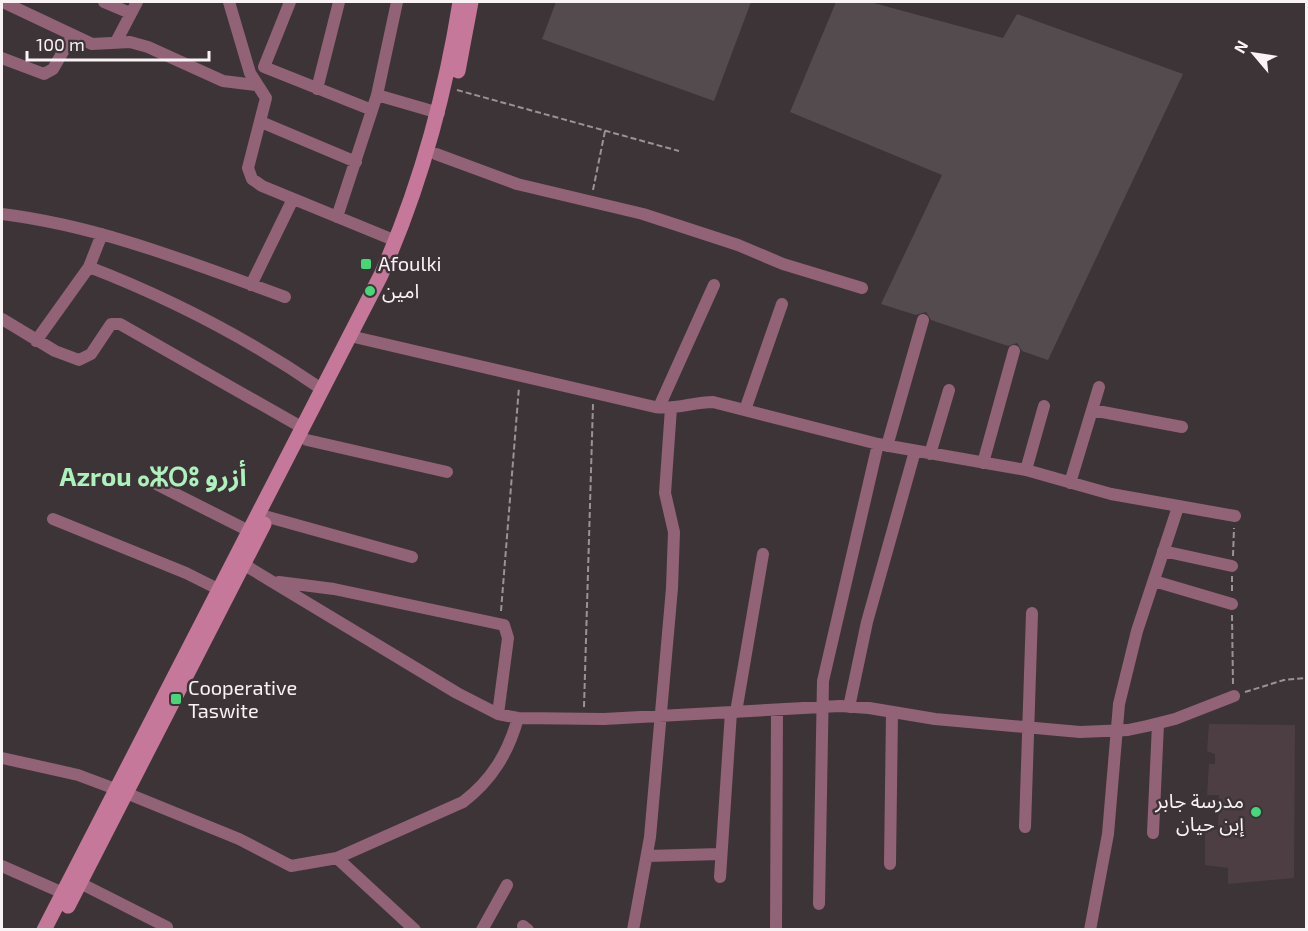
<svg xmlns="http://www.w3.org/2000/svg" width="1308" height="931" viewBox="0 0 1308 931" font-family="'Exo 2','Noto Sans Arabic','Noto Sans Tifinagh',sans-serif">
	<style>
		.built { fill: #4d3e44 }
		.building { fill: #544b4e }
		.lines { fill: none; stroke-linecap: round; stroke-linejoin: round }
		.path { stroke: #9a9396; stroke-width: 2; stroke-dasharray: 6 3; stroke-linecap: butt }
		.street { stroke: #926276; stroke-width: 12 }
		.secondary { stroke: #c57899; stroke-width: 15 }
		.poi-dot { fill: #48d778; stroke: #3d3438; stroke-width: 2 }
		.labels { text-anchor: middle; stroke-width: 5; stroke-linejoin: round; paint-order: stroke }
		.poi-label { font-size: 20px; fill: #f9f3f5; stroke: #3d3438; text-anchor: start }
		.district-label { font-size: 26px; font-weight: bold; fill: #adf1bc; stroke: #3d3438 }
	</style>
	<rect width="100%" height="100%" fill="#3d3438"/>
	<!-- built -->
	<path class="built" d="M 1209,724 L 1295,725 L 1294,878 L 1228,884 L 1228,868 L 1205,865 L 1205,830 L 1218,829 L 1219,795 L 1207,795 L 1209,764 L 1215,764 L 1215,754 L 1207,751 Z"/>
	<!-- building -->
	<path class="building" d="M 556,2 L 751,2 L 714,101 L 542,39 Z
		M 836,2 L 870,2 L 1003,38 L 1017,14 L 1183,74 L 1048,360 L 1022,351 L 1017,343 L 1008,346 L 931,320 L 926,312 L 916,315 L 881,304 L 942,175 L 790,112 Z"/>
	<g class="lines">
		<!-- path -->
		<path class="path" d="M 457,90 L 679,151
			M 593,190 L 605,131
			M 1233,556 L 1234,528
			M 1232,576 L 1232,592
			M 501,611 L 519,387
			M 1232,615 L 1233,685
			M 1245,692 L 1284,680 L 1306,678
			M 584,707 L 593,404"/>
		<!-- street -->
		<path class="street" d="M 3,2 L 92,44 L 130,42 L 148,47 L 223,81 L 256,85
			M 104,2 L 130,13
			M 229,2 L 250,73 L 266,98 L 248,168 L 252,179 L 262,186 L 396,241
			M 290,2 L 264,67 L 372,110
			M 116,42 L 137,2
			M 2,58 L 44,74 L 53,69 L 72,36
			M 317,89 L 339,2
			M 377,95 L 439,113
			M 261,122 L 356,162
			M 436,154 L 517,184 L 643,214 L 738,245 L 783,264 L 862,288
			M 2,214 C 100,226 192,263 285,297
			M 337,217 L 377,95 L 397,2
			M 89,267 C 172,299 249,339 323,390
			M 251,285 L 293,199
			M 2,319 L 55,351 L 79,360 L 91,354 L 111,324 L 120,324 L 303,428
			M 350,336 L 655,407 C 675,410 693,402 713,402 L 878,444 L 1026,470 L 1111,494 L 1235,516
			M 36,341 L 89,267 L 102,234
			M 659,407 L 714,285
			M 745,410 L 782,304
			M 1092,410 L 1182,427
			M 307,440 L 447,472
			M 887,446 L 923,320
			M 930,454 L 949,390
			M 983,463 L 1014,351
			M 1026,470 L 1044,406
			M 1070,483 L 1099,387
			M 156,484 L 249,531
			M 268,517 L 412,557
			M 53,519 L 186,573 L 218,589
			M 1163,551 L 1232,566
			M 238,561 L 457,693 L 498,714 L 518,718 L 604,719 L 840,706 L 869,708 L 935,719 L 1080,732 L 1128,730 L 1147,726 L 1175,719 L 1234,696
			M 1154,581 L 1232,604
			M 279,582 L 334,589 L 504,625 L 508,638 L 498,714
			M 849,707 L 867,622 L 915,451
			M 736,712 L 763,554
			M 2,758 L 78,775 L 126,793 L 239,839 L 291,866 L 337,858 L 463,802 C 492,780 508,753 518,718
			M 1025,827 L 1032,613
			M 1153,833 L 1158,724
			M 647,856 L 721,854
			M 337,858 L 415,930
			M 890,864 L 892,713
			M 2,866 L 63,893
			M 720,877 L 731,712
			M 80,883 L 167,927
			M 819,904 L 823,681 L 878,444
			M 523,926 L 528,930
			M 482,930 L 507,885
			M 633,930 L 650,837 L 672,588 L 674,532 L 665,493 L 671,408
			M 776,930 L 777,710
			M 1090,930 L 1108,834 L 1119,704 L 1137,631 L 1178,507"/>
		<!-- secondary -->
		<path class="secondary" d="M 458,71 L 471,2
			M 68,906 L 264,524
			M 44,930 L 381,275 C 420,187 445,96 460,2"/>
	</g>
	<!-- markers -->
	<g class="poi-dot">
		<rect x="360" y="258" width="12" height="12" rx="3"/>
		<circle cx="370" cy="291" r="6"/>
		<rect x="170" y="693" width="12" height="12" rx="3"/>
		<circle cx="1256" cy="812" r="6"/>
	</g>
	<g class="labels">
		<!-- poi labels -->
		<g class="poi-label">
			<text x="378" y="271">Afoulki</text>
			<text x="382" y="298">امين</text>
			<text x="188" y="695">Cooperative<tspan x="188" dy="23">Taswite</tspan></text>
			<text x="1244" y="808" text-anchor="end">مدرسة جابر<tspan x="1244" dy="23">إبن حيان</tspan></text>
		</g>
		<!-- district labels -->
		<g class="district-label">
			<text x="153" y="486">Azrou ⴰⵣⵔⵓ أزرو</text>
		</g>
	</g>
	<!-- border -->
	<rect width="1308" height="931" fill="none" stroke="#f9f3f5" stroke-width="6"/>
	<!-- north arrow -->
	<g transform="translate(1254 54) rotate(299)" stroke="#3d3438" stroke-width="4.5" paint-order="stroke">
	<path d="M0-4.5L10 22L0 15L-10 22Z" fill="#f9f3f5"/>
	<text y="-9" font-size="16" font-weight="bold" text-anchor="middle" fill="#f9f3f5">N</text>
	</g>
	<!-- scale -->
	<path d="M27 51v9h182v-9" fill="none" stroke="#f9f3f5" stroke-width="3"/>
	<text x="36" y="51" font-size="18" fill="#f9f3f5" stroke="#3d3438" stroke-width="4.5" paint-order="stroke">100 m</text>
</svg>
